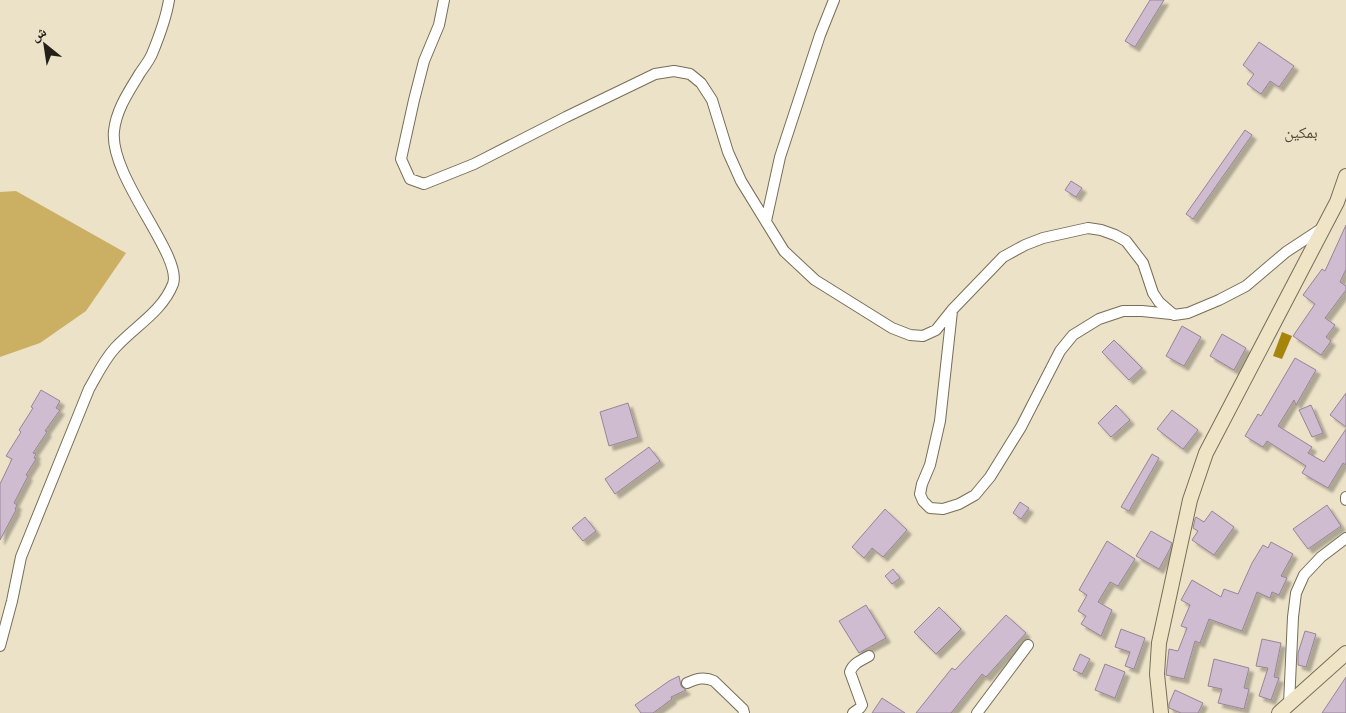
<svg xmlns="http://www.w3.org/2000/svg" width="1346" height="713" viewBox="0 0 1346 713" font-family="Lato,'Noto Naskh Arabic',sans-serif">
	<style>
		.green { fill: #cbb064 }
		.water { fill: #a6850d }
		.building { fill: #d0bcd1; stroke: #978497; filter: url(#shadow) }
		.lines { fill: none; stroke-linecap: round; stroke-linejoin: round }
		.minor-casing { stroke: #776e57; stroke-width: 12 }
		.secondary-casing { stroke: #776e57; stroke-width: 16 }
		.minor { stroke: #fff; stroke-width: 10 }
		.secondary { stroke: #efe4c5; stroke-width: 14 }
		.labels { text-anchor: middle; stroke-width: 5; stroke-linejoin: round; paint-order: stroke }
		.quarter-label { font-size: 16px; fill: #514932; stroke: #ece2c8 }
	</style>
	<defs>
		<filter id="shadow"><feDropShadow dx="4.5" dy="4.5" stdDeviation="1" flood-color="#0004"/></filter>
	</defs>
	<rect width="100%" height="100%" fill="#ece2c8"/>
	<!-- green -->
	<path class="green" d="M 16,191 L 126,253 L 86,311 L 40,343 L 0,357 L 0,192 Z"/>
	<!-- water -->
	<path class="water" d="M 1282,332 L 1292,336 L 1282,359 L 1273,356 Z"/>
	<!-- building -->
	<path class="building" d="M 1150,0 L 1164,0 L 1135,47 L 1125,41 Z
		M 1259,42 L 1294,66 L 1279,87 L 1270,81 L 1261,94 L 1247,84 L 1254,74 L 1243,65 Z
		M 1245,130 L 1252,135 L 1193,219 L 1186,214 Z
		M 1071,181 L 1082,188 L 1076,197 L 1065,190 Z
		M 1346,225 L 1346,269 L 1340,282 L 1346,286 L 1346,290 L 1325,318 L 1335,325 L 1326,337 L 1331,341 L 1321,355 L 1293,336 L 1315,304 L 1303,295 L 1322,269 L 1325,271 Z
		M 1182,326 L 1201,337 L 1184,366 L 1166,356 Z
		M 1222,334 L 1246,348 L 1234,370 L 1210,356 Z
		M 1114,340 L 1142,368 L 1129,380 L 1102,352 Z
		M 1295,358 L 1316,370 L 1296,405 L 1294,400 L 1278,426 L 1312,447 L 1308,453 L 1324,462 L 1346,429 L 1346,465 L 1343,463 L 1328,488 L 1302,473 L 1306,466 L 1267,441 L 1263,447 L 1245,436 L 1258,414 L 1261,416 Z
		M 41,390 L 60,401 L 56,408 L 60,410 L 45,431 L 47,432 L 33,453 L 36,454 L 34,458 L 36,459 L 26,475 L 28,476 L 14,503 L 17,505 L 15,509 L 16,510 L 0,540 L 0,484 L 12,459 L 6,456 L 21,432 L 19,430 L 33,408 L 31,407 Z
		M 1346,393 L 1346,427 L 1330,415 Z
		M 628,403 L 638,437 L 609,446 L 600,412 Z
		M 1116,405 L 1130,420 L 1111,437 L 1098,423 Z
		M 1311,405 L 1323,433 L 1312,437 L 1299,410 Z
		M 1172,410 L 1198,430 L 1183,449 L 1157,429 Z
		M 649,447 L 660,461 L 615,494 L 605,479 Z
		M 1152,454 L 1159,458 L 1129,511 L 1121,507 Z
		M 1020,502 L 1029,508 L 1021,519 L 1013,513 Z
		M 1327,505 L 1341,526 L 1308,549 L 1293,529 Z
		M 885,509 L 907,530 L 883,557 L 872,548 L 864,558 L 852,547 Z
		M 1212,511 L 1234,527 L 1214,555 L 1192,540 L 1198,531 L 1193,528 L 1195,519 L 1196,517 L 1204,522 Z
		M 585,517 L 596,531 L 583,541 L 572,528 Z
		M 1151,531 L 1172,543 L 1170,549 L 1159,569 L 1136,556 Z
		M 1107,541 L 1135,559 L 1118,586 L 1110,582 L 1098,602 L 1112,610 L 1101,636 L 1081,624 L 1086,616 L 1078,611 L 1087,595 L 1079,590 Z
		M 1271,542 L 1293,554 L 1281,576 L 1287,578 L 1279,595 L 1272,592 L 1270,598 L 1257,592 L 1242,631 L 1209,619 L 1200,643 L 1195,641 L 1184,679 L 1166,675 L 1169,649 L 1178,651 L 1187,628 L 1181,626 L 1190,605 L 1181,600 L 1192,580 L 1221,597 L 1224,589 L 1238,594 L 1252,563 L 1263,545 L 1268,548 Z
		M 893,569 L 900,578 L 892,584 L 885,576 Z
		M 866,605 L 886,638 L 859,653 L 839,621 Z
		M 939,607 L 961,629 L 936,654 L 914,632 Z
		M 1006,615 L 1026,633 L 986,677 L 982,674 L 951,713 L 916,713 L 952,668 L 955,670 Z
		M 1121,629 L 1145,638 L 1134,669 L 1125,666 L 1130,652 L 1115,647 Z
		M 1305,631 L 1316,634 L 1306,667 L 1298,665 L 1298,653 Z
		M 1262,639 L 1281,643 L 1274,677 L 1279,678 L 1271,700 L 1259,696 L 1268,668 L 1256,666 Z
		M 1080,654 L 1090,659 L 1082,674 L 1073,670 Z
		M 1214,659 L 1249,668 L 1244,688 L 1249,689 L 1244,709 L 1218,703 L 1222,689 L 1208,686 Z
		M 1105,664 L 1125,672 L 1115,698 L 1095,690 Z
		M 679,676 L 681,686 L 686,690 L 671,697 L 672,699 L 653,713 L 641,713 L 635,705 L 669,681 Z
		M 1346,677 L 1346,713 L 1322,713 Z
		M 1175,690 L 1203,703 L 1198,713 L 1181,713 L 1169,708 L 1169,704 Z
		M 882,698 L 905,713 L 872,713 Z"/>
	<g class="lines">
		<defs>
			<path id="minor" d="M 444,0 L 439,25 L 424,61 L 414,100 L 401,159 L 410,179 L 424,184 L 474,164 L 566,117 L 655,74 L 674,71 L 690,74 L 701,83 L 712,100 L 728,152 L 741,181 L 784,251 L 815,280 L 892,328 L 910,335 L 923,336 L 936,330 L 952,310 L 1003,257 L 1025,245 L 1043,238 L 1088,228 L 1101,230 L 1115,235 L 1126,241 L 1143,263 L 1153,293 L 1159,302 L 1174,315 L 1188,313 L 1219,300 L 1246,286 L 1286,252 L 1324,227
				M 766,221 L 780,157 L 820,35 L 834,0
				M 952,311 L 940,421 L 930,465 L 922,484 L 920,494 L 923,501 L 930,508 L 943,509 L 959,504 L 975,495 L 990,477 L 1021,427 L 1060,351 L 1073,335 L 1099,319 L 1123,311 L 1142,311 L 1171,314
				M 1346,497 L 1346,500
				M 0,646 L 12,601 L 21,557 L 89,389 C 97,375 104,360 115,348 C 135,326 162,312 173,284 C 183,256 109,177 114,131 C 116,110 129,91 140,73 C 144,67 149,61 152,54 C 159,37 166,19 169,0
				M 687,683 C 696,679 704,676 714,681 L 743,709 L 744,713
				M 1289,704 L 1293,617 L 1296,593 L 1304,575 L 1321,557 L 1346,538
				M 853,713 L 860,708 L 862,705 L 850,672 C 853,663 862,660 869,656
				M 977,713 L 1028,645"/>
			<path id="secondary" d="M 1161,713 L 1157,674 L 1159,643 L 1190,500 L 1206,453 L 1337,202 L 1346,176
				M 1279,713 L 1346,653"/>
		</defs>
		<!-- minor casing -->
		<use href="#minor" class="minor-casing"/>
		<!-- secondary casing -->
		<use href="#secondary" class="secondary-casing"/>
		<!-- minor -->
		<use href="#minor" class="minor"/>
		<!-- secondary -->
		<use href="#secondary" class="secondary"/>
	</g>
	<g class="labels">
		<!-- quarter labels -->
		<g class="quarter-label">
			<text x="1301" y="138">بمكين</text>
		</g>
	</g>
	<!-- north arrow -->
	<g transform="translate(45 45) rotate(330)" stroke="#ece2c8" stroke-width="4" paint-order="stroke">
	<path d="M0-4L9 19L0 12L-9 19Z" fill="#242017"/>
	<text y="-8" font-size="14" font-weight="bold" text-anchor="middle" fill="#242017">ش</text>
	</g>
</svg>
